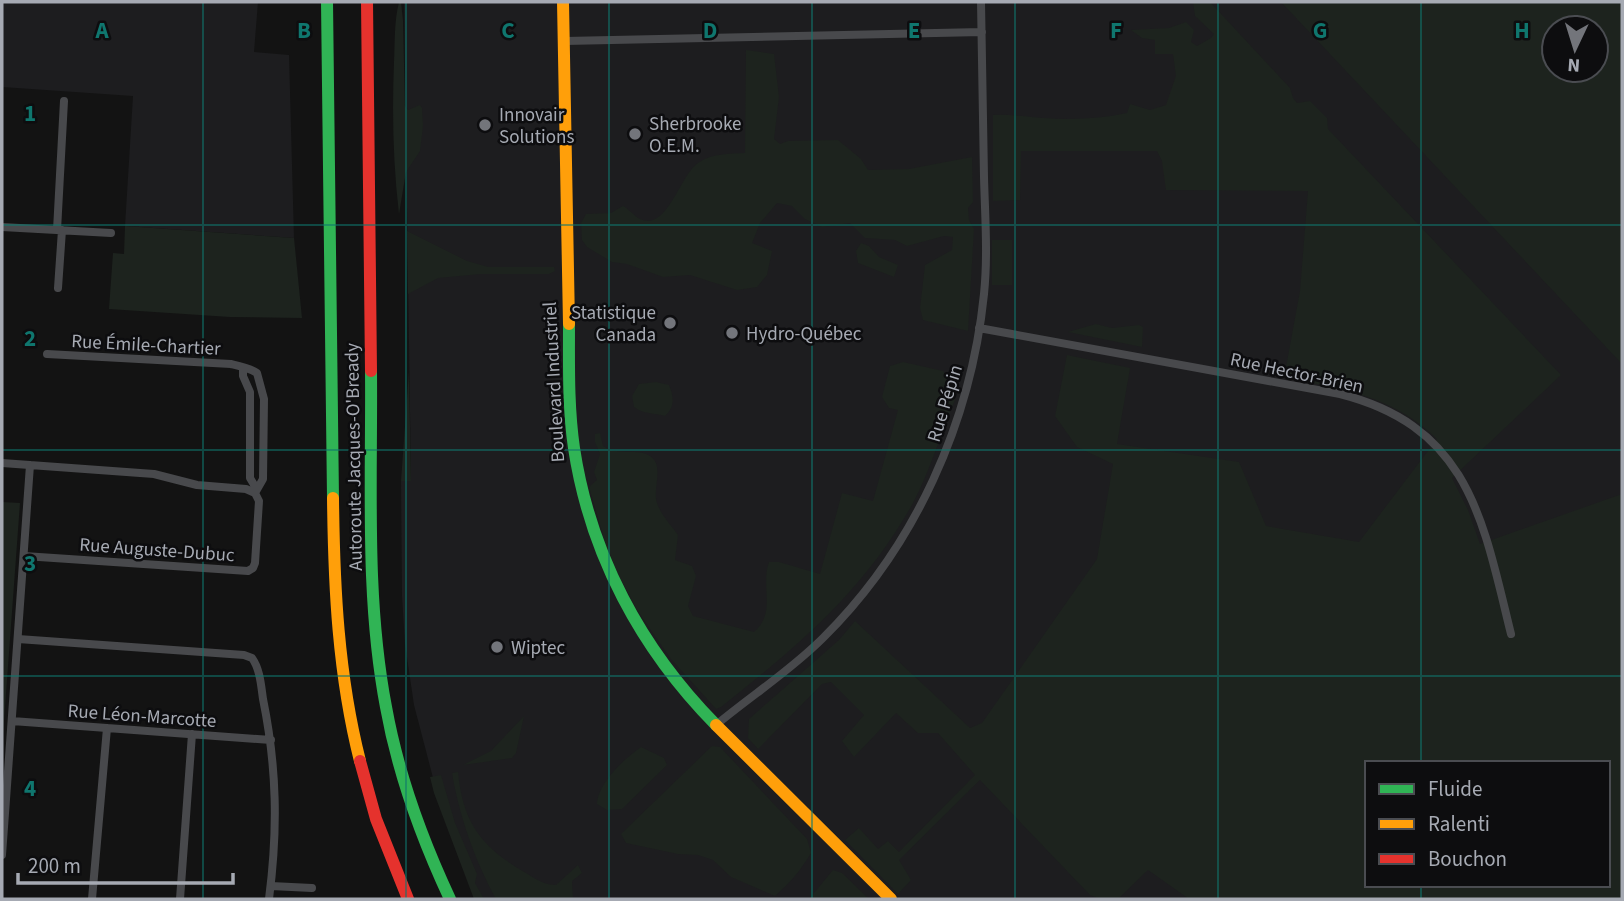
<svg xmlns="http://www.w3.org/2000/svg" width="1624" height="901" viewBox="0 0 1624 901" font-family="'Source Sans 3',sans-serif">
	<style>
		.built { fill: #1d1d1f; fill-rule: evenodd }
		.green { fill: #1d231e; fill-rule: evenodd }
		.lines { fill: none; stroke-linecap: round; stroke-linejoin: round }
		.street { stroke: #48494c; stroke-width: 8 }
		.fast { stroke: #30b455; stroke-width: 12 }
		.slow { stroke: #ff9f0a; stroke-width: 12 }
		.jam { stroke: #e5322d; stroke-width: 12 }
		.grid { fill: none; stroke: #0f766e; stroke-width: 2; stroke-opacity: 0.55 }
		.poi-dot { fill: #73757b; stroke: #0d0d0f; stroke-width: 2.5 }
		.labels { text-anchor: middle; stroke-width: 5; stroke-linejoin: round; paint-order: stroke }
		.poi-label { font-size: 19px; fill: #a6aab3; stroke: #0d0d0f; text-anchor: start }
		.street-label { font-size: 19px; fill: #a6aab3; stroke: #0d0d0f }
		.grid-label { font-size: 23px; text-anchor: middle; font-weight: bold; fill: #0f766e; stroke: #0d0d0f; stroke-width: 5; stroke-linejoin: round; paint-order: stroke }
	</style>
	<rect width="100%" height="100%" fill="#131313"/>
	<!-- built -->
	<path class="built" d="M 2,2 L 258,2 L 254,52 L 289,55 L 294,238 L 125,226 L 133,96 L 2,87 Z
		M 404,2 L 1622,2 L 1622,899 L 480,899 L 437,793 L 414,705 L 405,644 L 402,596 L 401,481 L 411,480 ZM 1554,28 L 1596,28 L 1596,70 L 1554,70 ZM 1367,763 L 1608,763 L 1608,885 L 1367,885 Z"/>
	<!-- green -->
	<path class="green" d="M 399,2 L 401,2 L 403,21 L 405,106 L 408,110 L 420,105 L 422,108 L 423,126 L 420,151 L 406,172 L 399,214 C 393,163 392,113 394,62 C 395,41 394,22 399,2 Z
		M 1193,2 L 1210,2 L 1290,88 L 1293,98 L 1297,103 L 1310,101 L 1327,118 L 1328,129 L 1561,375 L 1452,478 L 1468,510 L 1480,544 L 1622,494 L 1622,899 L 1189,899 L 1148,870 L 1118,899 L 1101,899 L 1090,895 L 980,780 L 899,860 L 911,880 L 898,894 L 845,840 L 859,828 L 878,849 L 888,841 L 899,852 L 975,775 L 938,733 L 918,733 L 896,713 L 854,757 L 842,741 L 864,715 L 831,682 L 822,684 L 758,749 L 748,738 L 749,719 L 839,640 L 855,621 L 970,728 L 982,723 L 1097,559 L 1113,464 L 1077,447 L 1055,416 L 1067,355 L 1130,368 L 1117,444 L 1239,462 L 1266,526 L 1359,542 L 1437,439 C 1393,396 1342,388 1284,378 L 1300,291 L 1308,191 L 1166,190 L 1162,161 L 1157,151 L 1021,151 L 1020,200 L 993,201 L 993,115 C 1010,114 1026,117 1043,118 C 1072,120 1099,119 1127,113 L 1130,104 L 1150,110 L 1166,105 L 1176,76 L 1173,54 L 1155,54 L 1155,40 L 1142,38 L 1131,30 L 1169,28 L 1186,22 L 1194,30 L 1191,42 L 1197,46 L 1211,38 L 1214,34 L 1195,16 ZM 1367,763 L 1608,763 L 1608,885 L 1367,885 Z
		M 1281,2 L 1622,2 L 1622,364 ZM 1554,28 L 1596,28 L 1596,70 L 1554,70 Z
		M 746,50 L 774,54 L 779,97 L 774,139 L 780,144 L 788,141 L 838,140 L 861,159 L 868,170 L 909,169 L 972,157 L 973,202 L 968,208 L 969,220 L 974,229 L 968,331 L 923,320 L 920,308 L 925,265 L 952,250 L 953,237 L 944,236 L 907,246 L 895,240 L 865,238 L 850,223 L 822,227 L 805,219 L 792,206 L 777,203 L 760,223 L 752,243 L 772,251 L 767,275 L 757,287 L 737,290 L 690,275 L 663,277 L 627,264 L 612,262 L 587,247 L 582,240 L 581,223 L 586,214 L 611,213 L 623,206 C 629,209 634,216 640,219 C 667,232 680,175 698,163 C 712,153 729,154 745,153 Z
		M 125,226 L 294,238 L 302,318 L 230,317 L 109,309 L 113,253 L 124,254 Z
		M 407,231 L 467,261 L 488,267 L 554,267 L 555,271 L 549,274 L 481,274 L 438,278 L 408,294 Z
		M 992,240 L 1012,240 L 1012,285 L 992,285 Z
		M 861,243 L 869,246 L 879,257 L 898,265 L 894,277 L 858,263 L 856,251 Z
		M 1096,324 L 1112,328 L 1139,325 L 1143,327 L 1142,347 L 1068,332 Z
		M 903,362 L 943,371 L 952,383 L 955,400 C 941,433 930,471 913,503 C 864,591 798,646 721,707 L 716,709 L 671,659 L 637,610 L 616,570 L 605,542 L 589,487 L 597,480 L 594,472 L 600,454 L 595,442 L 595,434 L 600,433 L 603,446 C 618,456 639,448 650,456 C 665,466 652,489 657,503 C 661,515 671,525 678,535 L 675,560 L 692,566 L 696,576 L 688,606 L 693,616 L 754,632 C 777,612 760,587 769,562 L 779,562 L 820,574 L 842,493 L 873,501 L 898,410 L 889,408 L 882,397 L 890,366 Z
		M 409,371 L 411,481 L 401,481 Z
		M 656,382 L 669,385 C 674,397 675,407 665,416 C 654,413 643,414 634,407 L 632,396 L 639,384 Z
		M 2,502 L 20,503 L 2,748 Z
		M 524,716 L 516,753 L 512,758 L 463,765 L 491,751 Z
		M 712,746 L 720,747 L 807,839 L 811,853 C 801,870 790,883 775,896 L 731,877 L 713,860 L 698,855 L 678,854 L 626,843 L 621,834 Z
		M 641,747 L 664,758 L 667,765 L 622,809 L 607,810 L 597,804 C 598,783 625,758 641,747 Z
		M 458,772 C 463,823 481,847 526,873 C 536,879 544,885 556,885 L 578,865 L 582,873 L 572,881 L 573,899 L 496,899 C 475,861 459,815 452,773 Z
		M 441,775 L 455,823 L 477,874 L 475,883 L 484,899 L 474,899 L 434,793 L 430,777 Z
		M 833,870 L 842,873 L 869,899 L 809,899 Z"/>
	<g class="lines">
		<!-- street -->
		<path class="street" d="M 565,41 L 982,32
			M 2,227 L 111,233
			M 57,230 L 64,101
			M 58,288 L 62,230
			M 979,328 L 1340,394 C 1470,427 1483,521 1511,634
			M 47,354 L 231,364 C 240,366 250,368 257,373 L 264,399 L 263,479 L 255,493
			M 243,369 L 243,376 L 250,392 L 250,478 L 256,488
			M 2,463 L 154,474 L 197,485 L 246,489 L 255,493
			M 24,556 L 248,571 L 253,568 L 255,563 L 259,501 L 255,493
			M 18,639 L 244,655 L 252,658 C 260,669 261,685 263,699 C 277,768 278,829 269,899
			M 12,721 L 271,740
			M 716,725 C 752,695 790,671 823,638 C 915,547 971,422 984,294 C 988,255 985,216 984,177 C 983,119 982,60 981,2
			M 2,855 L 30,465
			M 271,886 L 312,888
			M 92,899 L 107,728
			M 180,899 L 192,734"/>
		<!-- fast -->
		<path class="fast" d="M 327,2 L 333,498
			M 569,324 C 569,365 568,407 574,448 C 590,554 641,649 716,725
			M 371,371 C 372,483 365,597 386,707 C 398,774 421,837 450,899"/>
		<!-- slow -->
		<path class="slow" d="M 563,2 L 569,324
			M 333,498 C 334,587 338,674 360,761
			M 716,725 L 891,899"/>
		<!-- jam -->
		<path class="jam" d="M 367,2 L 371,371
			M 360,761 L 376,819 L 408,899"/>
	</g>
	<!-- grid -->
	<path class="grid" d="M 203,2 L 203,899M 406,2 L 406,899M 609,2 L 609,899M 812,2 L 812,899M 1015,2 L 1015,899M 1218,2 L 1218,899M 1421,2 L 1421,763M 2,225 L 1622,225M 2,450 L 1622,450M 2,676 L 1622,676M 1421,885 L 1421,899"/>
	<!-- markers -->
	<g class="poi-dot">
		<circle cx="485" cy="125" r="7"/>
		<circle cx="635" cy="134" r="7"/>
		<circle cx="670" cy="323" r="7"/>
		<circle cx="732" cy="333" r="7"/>
		<circle cx="497" cy="647" r="7"/>
	</g>
	<g class="labels">
		<!-- poi labels -->
		<g class="poi-label">
			<text x="499" y="121">Innovair<tspan x="499" dy="22">Solutions</tspan></text>
			<text x="649" y="130">Sherbrooke<tspan x="649" dy="22">O.E.M.</tspan></text>
			<text x="656" y="319" text-anchor="end">Statistique<tspan x="656" dy="22">Canada</tspan></text>
			<text x="746" y="340">Hydro-Québec</text>
			<text x="511" y="654">Wiptec</text>
		</g>
		<!-- street labels -->
		<g class="street-label">
			<text transform="translate(146 344) rotate(3)" y="7">Rue Émile-Chartier</text>
			<text transform="translate(1297 372) rotate(12)" y="7">Rue Hector-Brien</text>
			<text transform="translate(553 382) rotate(-93)" y="7">Boulevard Industriel</text>
			<text transform="translate(944 403) rotate(-73)" y="7">Rue Pépin</text>
			<text transform="translate(353 457) rotate(-91)" y="7">Autoroute Jacques-O'Bready</text>
			<text transform="translate(157 549) rotate(4)" y="7">Rue Auguste-Dubuc</text>
			<text transform="translate(142 715) rotate(4)" y="7">Rue Léon-Marcotte</text>
		</g>
	</g>
	<g class="grid-label">
		<text x="102" y="38">A</text>
		<text x="304" y="38">B</text>
		<text x="508" y="38">C</text>
		<text x="710" y="38">D</text>
		<text x="914" y="38">E</text>
		<text x="1116" y="38">F</text>
		<text x="1320" y="38">G</text>
		<text x="1522" y="38">H</text>
		<text x="30" y="121">1</text>
		<text x="30" y="346">2</text>
		<text x="30" y="571">3</text>
		<text x="30" y="796">4</text>
	</g>
	<!-- border -->
	<rect width="1624" height="901" fill="none" stroke="#a6aab3" stroke-width="7"/>
	<!-- legend -->
	<rect x="1365" y="761" width="245" height="126" fill="#0d0d0f" stroke="#4a4c51" stroke-width="2"/>
	<rect x="1379" y="784" width="35" height="10" fill="#30b455" stroke="#4a4c51" stroke-width="2"/>
	<text x="1428" y="796" font-size="21" fill="#a6aab3">Fluide</text>
	<rect x="1379" y="819" width="35" height="10" fill="#ff9f0a" stroke="#4a4c51" stroke-width="2"/>
	<text x="1428" y="831" font-size="21" fill="#a6aab3">Ralenti</text>
	<rect x="1379" y="854" width="35" height="10" fill="#e5322d" stroke="#4a4c51" stroke-width="2"/>
	<text x="1428" y="866" font-size="21" fill="#a6aab3">Bouchon</text>
	<!-- north arrow -->
	<g transform="translate(1575 49) rotate(184)"><circle r="33" fill="#0d0d0f" stroke="#4a4c51" stroke-width="2"/>
	<path d="M0-5L12 26L0 18L-12 26Z" fill="#73757b"/>
	<text y="-10" font-size="19" font-weight="bold" text-anchor="middle" fill="#a6aab3">N</text>
	</g>
	<!-- scale -->
	<path d="M18 873v10h215v-10" fill="none" stroke="#a6aab3" stroke-width="3.5"/>
	<text x="28" y="873" font-size="21" fill="#a6aab3" stroke="#0d0d0f" stroke-width="5" paint-order="stroke">200 m</text>
</svg>
